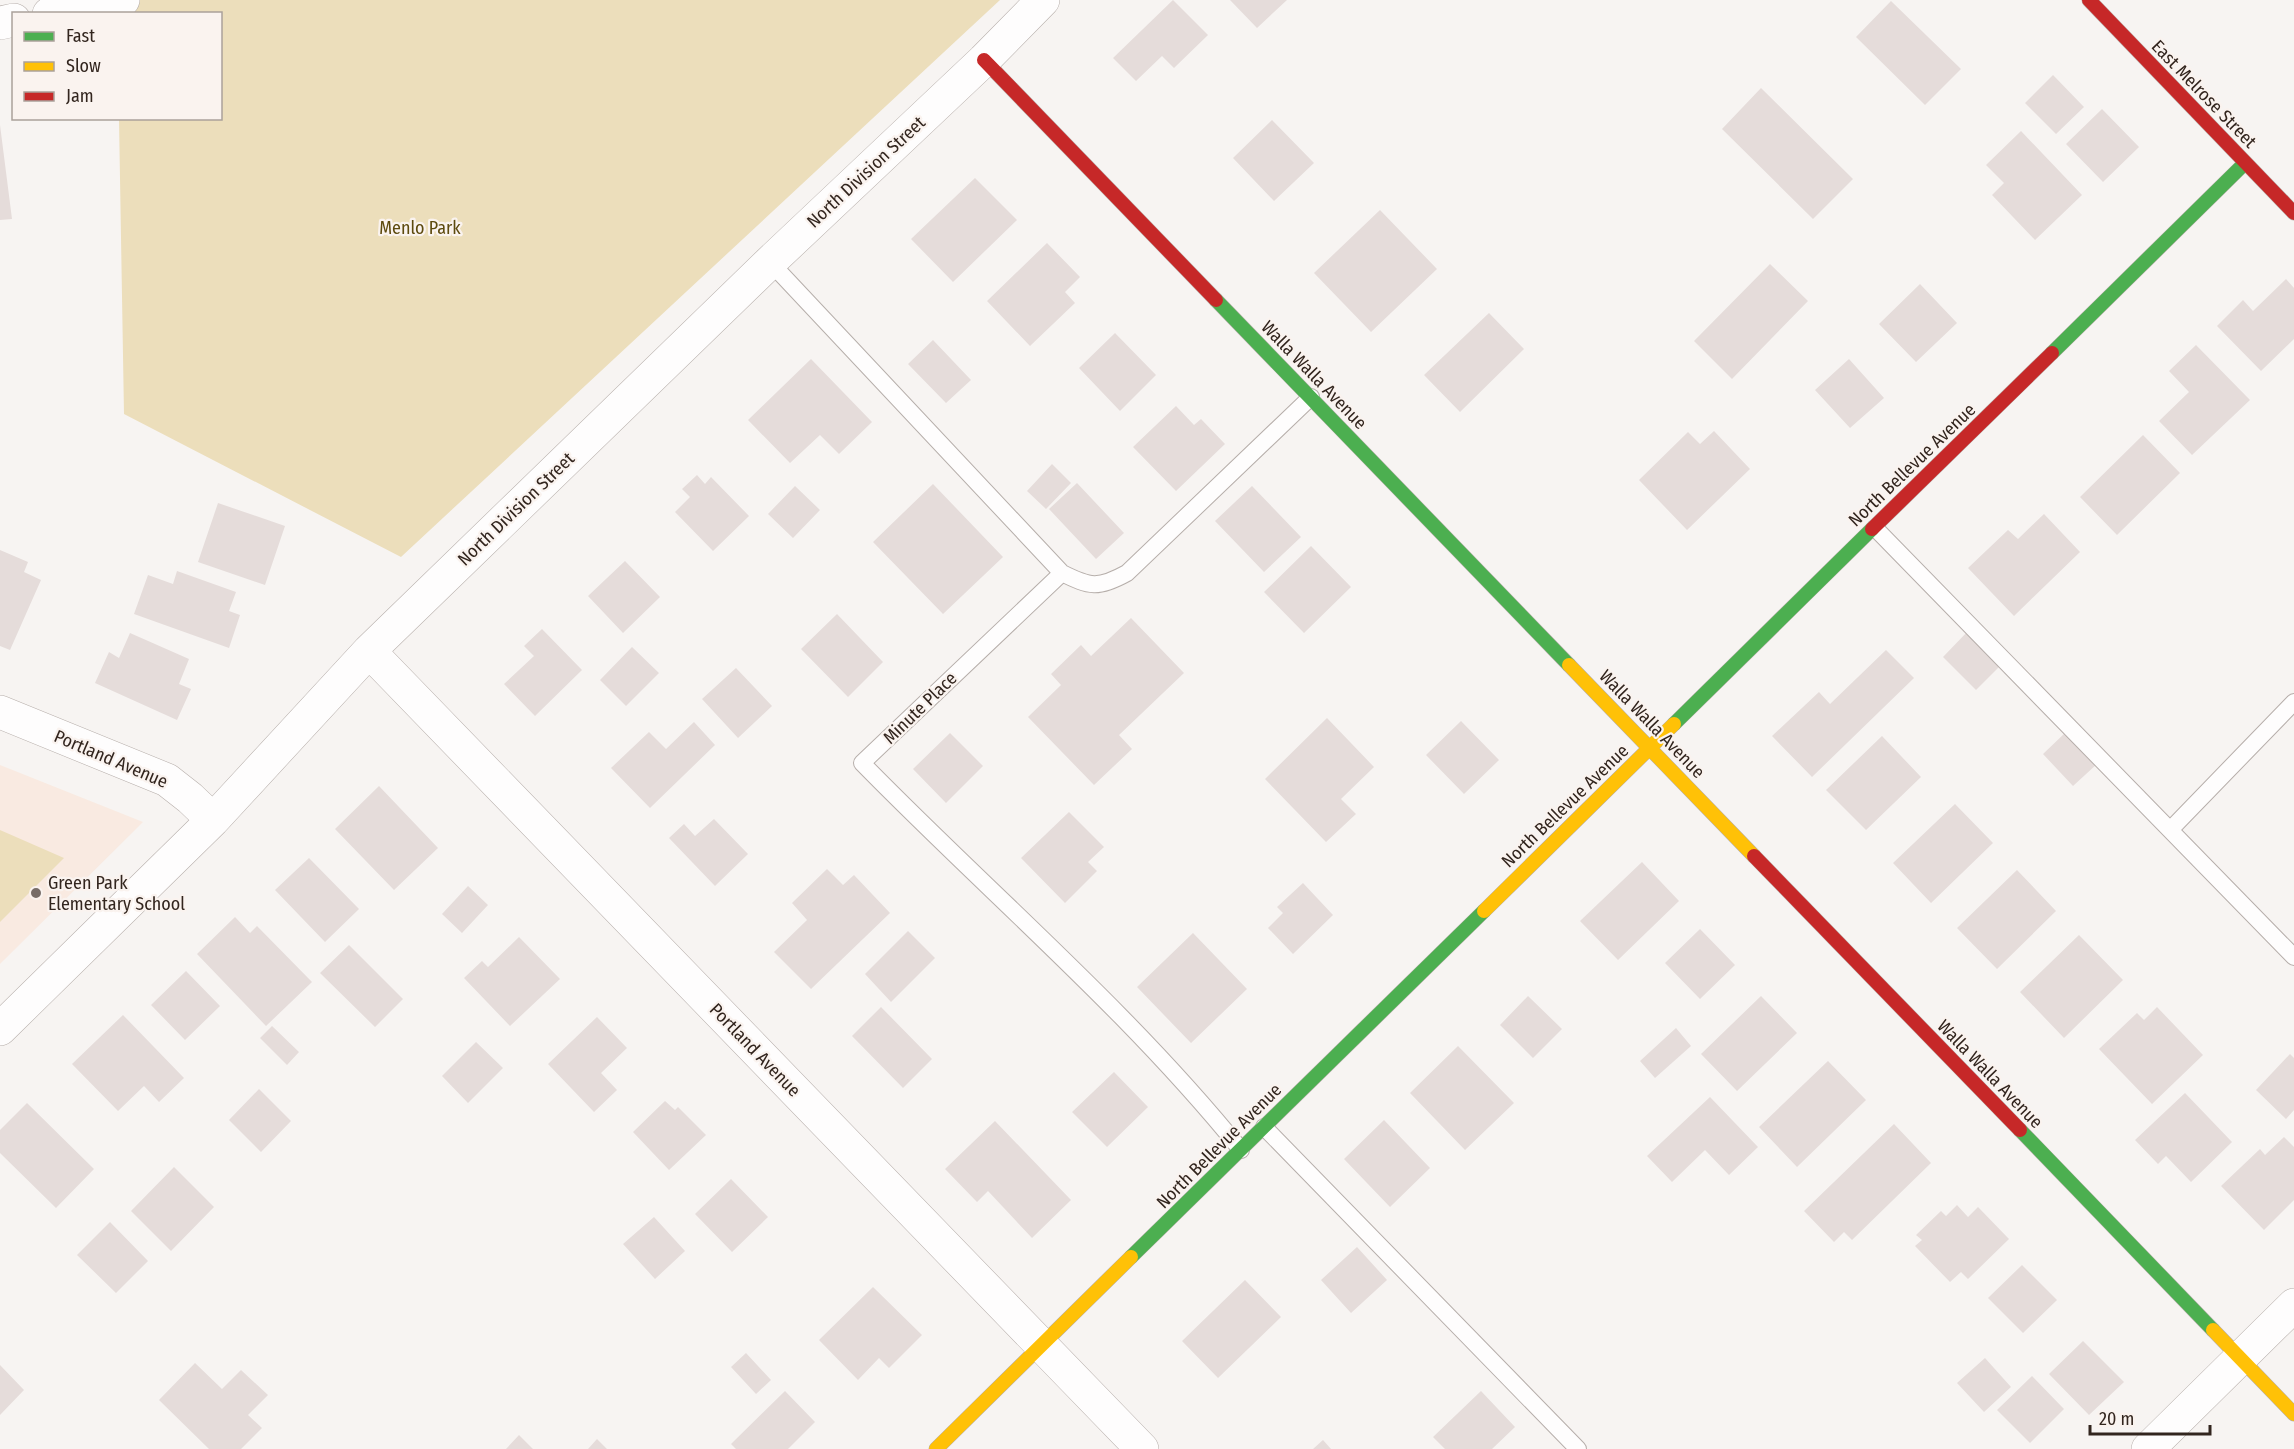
<svg xmlns="http://www.w3.org/2000/svg" width="2294" height="1449" viewBox="0 0 2294 1449" font-family="'Fira Sans Condensed',sans-serif">
	<style>
		.built { fill: #f9eae1 }
		.green { fill: #ecdebb }
		.building { fill: #e5dcda }
		.lines { fill: none; stroke-linecap: round; stroke-linejoin: round }
		.lane-casing { stroke: #b6aeaa; stroke-width: 18 }
		.street-casing { stroke: #b6aeaa; stroke-width: 34 }
		.fast-casing { stroke: #b6aeaa; stroke-width: 15 }
		.slow-casing { stroke: #b6aeaa; stroke-width: 15 }
		.jam-casing { stroke: #b6aeaa; stroke-width: 15 }
		.lane { stroke: #fefdfd; stroke-width: 16 }
		.street { stroke: #fefdfd; stroke-width: 33 }
		.fast { stroke: #4caf50; stroke-width: 14 }
		.slow { stroke: #ffc107; stroke-width: 14 }
		.jam { stroke: #c62828; stroke-width: 14 }
		.poi-dot { fill: #776d68; stroke: #faf3ef; stroke-width: 2 }
		.labels { text-anchor: middle; stroke-width: 4.5; stroke-linejoin: round; paint-order: stroke }
		.street-label { font-size: 18px; fill: #32251e; stroke: #faf3ef }
		.park-label { font-size: 18px; fill: #5d4a0e; stroke: #faf3ef }
		.poi-label { font-size: 18px; fill: #32251e; stroke: #faf3ef; text-anchor: start }
	</style>
	<rect width="100%" height="100%" fill="#f7f4f2"/>
	<!-- built -->
	<path class="built" d="M 0,765 L 143,822 L 0,964 Z"/>
	<!-- green -->
	<path class="green" d="M 122,0 L 1000,0 L 401,557 L 124,414 L 119,119 L 220,118 L 220,14 L 118,13 Z
		M 0,830 L 64,858 L 0,922 Z"/>
	<!-- building -->
	<path class="building" d="M 1173,0 L 1208,35 L 1174,68 L 1162,56 L 1136,81 L 1113,58 Z
		M 1230,0 L 1287,0 L 1257,28 Z
		M 1891,1 L 1961,69 L 1925,105 L 1856,37 Z
		M 2053,75 L 2084,107 L 2056,134 L 2025,103 Z
		M 1761,88 L 1853,179 L 1813,219 L 1722,129 Z
		M 2102,109 L 2139,147 L 2103,182 L 2066,144 Z
		M 1272,120 L 1314,163 L 1274,201 L 1233,158 Z
		M 0,125 L 12,219 L 0,220 Z
		M 2021,131 L 2082,195 L 2035,240 L 1992,195 L 2004,183 L 1986,165 Z
		M 975,178 L 1017,220 L 953,282 L 911,239 Z
		M 1380,210 L 1437,269 L 1371,332 L 1314,273 Z
		M 1047,243 L 1080,277 L 1065,292 L 1075,303 L 1030,346 L 987,301 Z
		M 1770,264 L 1808,301 L 1732,379 L 1694,341 Z
		M 2286,279 L 2294,288 L 2294,339 L 2261,371 L 2217,326 L 2243,300 L 2253,311 Z
		M 1920,284 L 1957,323 L 1916,362 L 1879,324 Z
		M 1489,313 L 1524,349 L 1460,412 L 1424,375 Z
		M 1115,333 L 1156,375 L 1120,411 L 1079,368 Z
		M 933,340 L 971,380 L 946,403 L 908,364 Z
		M 2196,345 L 2250,400 L 2192,455 L 2159,421 L 2189,392 L 2169,371 Z
		M 811,359 L 872,422 L 839,454 L 820,435 L 790,463 L 748,420 Z
		M 1849,359 L 1884,398 L 1850,428 L 1815,390 Z
		M 1176,406 L 1194,425 L 1201,419 L 1225,444 L 1176,491 L 1133,447 Z
		M 1714,431 L 1750,469 L 1687,530 L 1639,480 L 1688,432 L 1700,444 Z
		M 2143,435 L 2180,473 L 2117,535 L 2080,497 Z
		M 1052,464 L 1071,483 L 1046,509 L 1027,491 Z
		M 697,475 L 705,484 L 711,477 L 749,516 L 713,551 L 675,512 L 690,497 L 682,489 Z
		M 1077,483 L 1124,533 L 1096,559 L 1049,509 Z
		M 933,484 L 1003,557 L 943,614 L 873,542 Z
		M 795,486 L 820,510 L 793,538 L 768,514 Z
		M 1252,486 L 1301,537 L 1264,572 L 1215,521 Z
		M 218,503 L 285,526 L 265,585 L 198,562 Z
		M 2044,514 L 2080,552 L 2014,616 L 1968,568 L 2008,530 L 2018,539 Z
		M 1311,546 L 1351,587 L 1304,633 L 1264,592 Z
		M 0,550 L 28,562 L 24,572 L 41,580 L 10,650 L 0,646 Z
		M 625,561 L 660,597 L 623,633 L 588,596 Z
		M 177,571 L 236,592 L 229,611 L 240,615 L 229,648 L 134,614 L 148,575 L 173,584 Z
		M 837,614 L 883,662 L 848,697 L 801,649 Z
		M 1131,618 L 1184,673 L 1119,735 L 1132,749 L 1094,785 L 1028,717 L 1061,685 L 1051,674 L 1081,645 L 1091,656 Z
		M 542,629 L 582,670 L 535,716 L 504,684 L 534,656 L 524,646 Z
		M 1968,631 L 2002,664 L 1976,690 L 1943,657 Z
		M 130,633 L 189,659 L 179,684 L 191,689 L 177,720 L 95,683 L 109,652 L 119,658 Z
		M 632,647 L 659,673 L 626,706 L 600,680 Z
		M 1886,650 L 1914,678 L 1812,777 L 1772,736 L 1819,692 L 1830,704 Z
		M 736,668 L 772,706 L 738,738 L 702,699 Z
		M 1327,718 L 1374,767 L 1341,799 L 1356,814 L 1326,842 L 1265,779 Z
		M 1461,721 L 1499,760 L 1464,794 L 1426,755 Z
		M 694,722 L 715,745 L 650,808 L 611,768 L 649,732 L 666,749 Z
		M 2066,732 L 2097,764 L 2073,786 L 2043,754 Z
		M 950,733 L 983,766 L 946,803 L 913,769 Z
		M 1882,736 L 1921,777 L 1866,830 L 1826,790 Z
		M 379,786 L 438,848 L 394,890 L 335,829 Z
		M 1955,804 L 1993,843 L 1931,903 L 1893,863 Z
		M 1069,812 L 1104,847 L 1088,862 L 1097,871 L 1065,903 L 1021,858 Z
		M 714,819 L 748,854 L 715,886 L 669,838 L 684,824 L 695,836 Z
		M 309,858 L 359,909 L 325,942 L 275,890 Z
		M 1642,862 L 1679,901 L 1618,960 L 1580,921 Z
		M 827,869 L 843,885 L 854,875 L 890,913 L 811,989 L 774,952 L 807,920 L 792,903 Z
		M 2017,870 L 2056,911 L 1997,969 L 1957,928 Z
		M 1303,883 L 1333,915 L 1293,954 L 1268,928 L 1283,913 L 1277,907 Z
		M 468,886 L 488,905 L 462,933 L 442,914 Z
		M 235,917 L 250,933 L 257,926 L 312,982 L 266,1026 L 197,954 Z
		M 1700,929 L 1735,965 L 1700,999 L 1665,963 Z
		M 908,931 L 935,958 L 891,1002 L 865,974 Z
		M 1193,933 L 1247,989 L 1191,1043 L 1137,987 Z
		M 2079,935 L 2123,980 L 2064,1038 L 2020,992 Z
		M 519,937 L 560,979 L 510,1026 L 464,978 L 482,961 L 488,967 Z
		M 349,945 L 403,999 L 375,1027 L 320,973 Z
		M 186,971 L 220,1006 L 185,1040 L 151,1005 Z
		M 1528,996 L 1562,1029 L 1533,1058 L 1500,1025 Z
		M 1761,996 L 1797,1033 L 1737,1091 L 1701,1054 Z
		M 881,1007 L 932,1059 L 903,1088 L 852,1036 Z
		M 2157,1007 L 2203,1055 L 2152,1104 L 2099,1049 L 2137,1013 L 2144,1020 Z
		M 123,1015 L 184,1078 L 159,1102 L 144,1086 L 118,1111 L 72,1064 Z
		M 597,1017 L 627,1048 L 601,1073 L 617,1090 L 594,1112 L 548,1064 Z
		M 272,1026 L 299,1052 L 287,1065 L 260,1038 Z
		M 1676,1028 L 1691,1046 L 1655,1078 L 1640,1061 Z
		M 476,1042 L 503,1068 L 468,1103 L 442,1076 Z
		M 1458,1046 L 1514,1103 L 1465,1150 L 1410,1093 Z
		M 2290,1054 L 2294,1058 L 2294,1110 L 2286,1119 L 2256,1090 Z
		M 1828,1061 L 1866,1100 L 1797,1167 L 1759,1127 Z
		M 1114,1072 L 1148,1107 L 1107,1147 L 1072,1112 Z
		M 259,1089 L 291,1121 L 261,1152 L 229,1120 Z
		M 2185,1093 L 2232,1142 L 2191,1182 L 2166,1156 L 2158,1164 L 2135,1140 Z
		M 1710,1097 L 1758,1147 L 1729,1175 L 1705,1150 L 1672,1182 L 1647,1156 Z
		M 665,1101 L 675,1110 L 678,1107 L 706,1135 L 669,1170 L 633,1132 Z
		M 27,1103 L 94,1169 L 56,1208 L 0,1153 L 0,1130 Z
		M 1384,1120 L 1430,1168 L 1390,1207 L 1344,1159 Z
		M 995,1121 L 1071,1200 L 1032,1238 L 988,1191 L 977,1202 L 945,1169 Z
		M 1894,1124 L 1931,1163 L 1852,1240 L 1844,1232 L 1834,1242 L 1804,1211 Z
		M 2284,1137 L 2294,1147 L 2294,1200 L 2264,1230 L 2221,1186 L 2260,1149 L 2265,1155 Z
		M 174,1167 L 214,1207 L 171,1251 L 131,1211 Z
		M 731,1179 L 768,1217 L 732,1252 L 695,1214 Z
		M 1957,1205 L 1968,1217 L 1978,1207 L 2009,1239 L 1968,1279 L 1961,1272 L 1950,1282 L 1915,1246 L 1922,1240 L 1916,1235 L 1941,1211 L 1946,1216 Z
		M 654,1217 L 685,1251 L 655,1279 L 623,1244 Z
		M 110,1222 L 148,1261 L 116,1293 L 77,1255 Z
		M 1357,1247 L 1387,1280 L 1351,1313 L 1321,1280 Z
		M 2022,1265 L 2057,1300 L 2023,1333 L 1988,1298 Z
		M 1245,1280 L 1281,1317 L 1218,1378 L 1182,1341 Z
		M 873,1287 L 922,1335 L 889,1368 L 879,1358 L 858,1380 L 819,1340 Z
		M 2083,1341 L 2124,1382 L 2089,1415 L 2049,1374 Z
		M 746,1353 L 771,1380 L 756,1394 L 731,1367 Z
		M 1985,1358 L 2011,1387 L 1984,1412 L 1957,1383 Z
		M 195,1363 L 222,1389 L 241,1370 L 268,1395 L 248,1415 L 262,1428 L 241,1449 L 209,1449 L 159,1400 Z
		M 0,1365 L 24,1390 L 0,1415 Z
		M 2032,1376 L 2064,1409 L 2030,1443 L 1997,1410 Z
		M 785,1391 L 815,1422 L 788,1449 L 736,1449 L 731,1444 Z
		M 1481,1391 L 1515,1427 L 1492,1449 L 1445,1449 L 1433,1437 Z
		M 519,1435 L 533,1449 L 506,1449 Z
		M 597,1439 L 607,1449 L 588,1449 Z
		M 1323,1440 L 1331,1449 L 1313,1449 Z"/>
	<g class="lines">
		<defs>
			<path id="lane" d="M 770,262 L 1062,573 L 862,763 C 988,892 1127,1009 1241,1150
				M 1875,528 L 2294,957
				M 1062,573 C 1090,587 1098,589 1127,573 L 1311,397
				M 2170,830 L 2294,702
				M 1264,1127 L 1578,1449"/>
			<path id="street" d="M 49,14 L 123,0
				M 0,23 L 14,20
				M 369,651 L 1142,1449
				M 0,712 L 167,780 L 190,798 L 213,820
				M 0,1029 L 213,820 L 369,651 L 770,262 L 984,60 L 1043,0
				M 2148,1449 L 2294,1305"/>
			<path id="fast" d="M 1216,300 L 1569,665
				M 2052,353 L 2245,163
				M 1674,724 L 1872,529
				M 2020,1130 L 2213,1330
				M 1131,1257 L 1484,911"/>
			<path id="slow" d="M 1569,665 L 1754,856
				M 1484,911 L 1674,724
				M 2213,1330 L 2294,1414
				M 936,1449 L 1131,1257"/>
			<path id="jam" d="M 2089,0 L 2294,213
				M 984,60 L 1216,300
				M 1872,529 L 2052,353
				M 1754,856 L 2020,1130"/>
		</defs>
		<!-- lane casing -->
		<use href="#lane" class="lane-casing"/>
		<!-- street casing -->
		<use href="#street" class="street-casing"/>
		<!-- fast casing -->
		<use href="#fast" class="fast-casing"/>
		<!-- slow casing -->
		<use href="#slow" class="slow-casing"/>
		<!-- jam casing -->
		<use href="#jam" class="jam-casing"/>
		<!-- lane -->
		<use href="#lane" class="lane"/>
		<!-- street -->
		<use href="#street" class="street"/>
		<!-- fast -->
		<use href="#fast" class="fast"/>
		<!-- slow -->
		<use href="#slow" class="slow"/>
		<!-- jam -->
		<use href="#jam" class="jam"/>
	</g>
	<!-- markers -->
	<circle class="poi-dot" cx="36" cy="893" r="6"/>
	<g class="labels">
		<!-- street labels -->
		<g class="street-label">
			<text transform="translate(2204 94) rotate(46)" y="6">East Melrose Street</text>
			<text transform="translate(866 172) rotate(-43)" y="6">North Division Street</text>
			<text transform="translate(1314 375) rotate(46)" y="6">Walla Walla Avenue</text>
			<text transform="translate(1912 465) rotate(-44)" y="6">North Bellevue Avenue</text>
			<text transform="translate(516 509) rotate(-44)" y="6">North Division Street</text>
			<text transform="translate(920 708) rotate(-44)" y="6">Minute Place</text>
			<text transform="translate(1652 724) rotate(46)" y="6">Walla Walla Avenue</text>
			<text transform="translate(111 759) rotate(23)" y="6">Portland Avenue</text>
			<text transform="translate(1565 806) rotate(-44)" y="6">North Bellevue Avenue</text>
			<text transform="translate(755 1050) rotate(46)" y="6">Portland Avenue</text>
			<text transform="translate(1990 1074) rotate(46)" y="6">Walla Walla Avenue</text>
			<text transform="translate(1219 1146) rotate(-45)" y="6">North Bellevue Avenue</text>
		</g>
		<!-- park labels -->
		<g class="park-label">
			<text x="420" y="234">Menlo Park</text>
		</g>
		<!-- poi labels -->
		<g class="poi-label">
			<text x="48" y="889">Green Park<tspan x="48" dy="21">Elementary School</tspan></text>
		</g>
	</g>
	<!-- legend -->
	<rect x="12" y="12" width="210" height="108" fill="#faf3ef" stroke="#aaa19b" stroke-width="1.5"/>
	<rect x="24" y="32" width="30" height="9" fill="#4caf50" stroke="#aaa19b" stroke-width="1.5"/>
	<text x="66" y="42" font-size="18" fill="#32251e">Fast</text>
	<rect x="24" y="62" width="30" height="9" fill="#ffc107" stroke="#aaa19b" stroke-width="1.5"/>
	<text x="66" y="72" font-size="18" fill="#32251e">Slow</text>
	<rect x="24" y="92" width="30" height="9" fill="#c62828" stroke="#aaa19b" stroke-width="1.5"/>
	<text x="66" y="102" font-size="18" fill="#32251e">Jam</text>
	<!-- scale -->
	<path d="M2090 1425v9h120v-9" fill="none" stroke="#32251e" stroke-width="3"/>
	<text x="2099" y="1425" font-size="18" fill="#32251e" stroke="#faf3ef" stroke-width="4.5" paint-order="stroke">20 m</text>
</svg>
